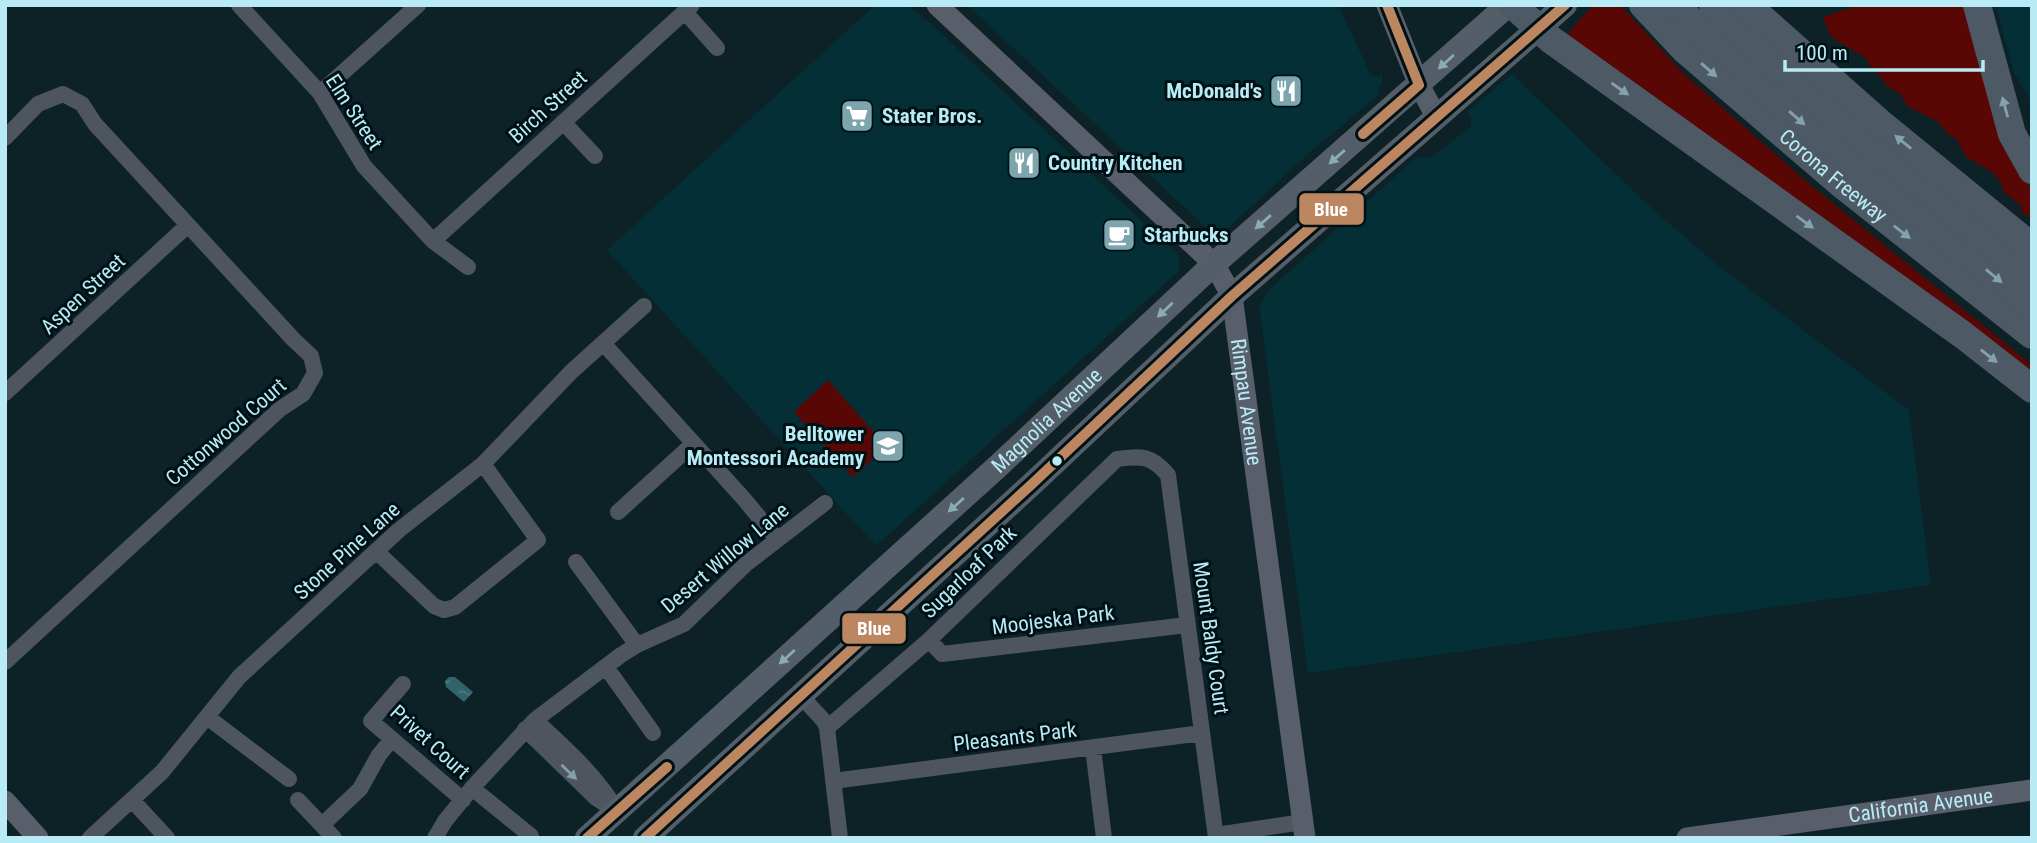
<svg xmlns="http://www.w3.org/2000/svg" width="2037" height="843" viewBox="0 0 2037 843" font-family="'Roboto Condensed',sans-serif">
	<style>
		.built { fill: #052f36 }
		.green { fill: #580705 }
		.water { fill: url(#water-ripples) }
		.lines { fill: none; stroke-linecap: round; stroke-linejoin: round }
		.street { stroke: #4e555e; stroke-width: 16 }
		.secondary { stroke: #585f6b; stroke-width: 21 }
		.primary { stroke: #545e68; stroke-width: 24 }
		.highway { stroke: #4e5966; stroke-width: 28 }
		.bus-1-casing { stroke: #001115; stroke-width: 16 }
		.bus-1 { stroke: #bb8660; stroke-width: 10 }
		.oneway { fill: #8bacb6 }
		.oneway2 { fill: #83a2ae }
		.oneway3 { fill: #83a0aa }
		.bus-dot { fill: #b8ebf5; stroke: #001115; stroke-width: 2.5 }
		.labels { text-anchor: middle; stroke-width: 6; stroke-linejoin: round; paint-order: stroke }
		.poi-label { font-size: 21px; font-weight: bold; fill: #b8ebf5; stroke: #001115; text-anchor: start }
		.street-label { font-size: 21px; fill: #b8ebf5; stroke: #001115 }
		.line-badge { stroke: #001115; stroke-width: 2.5 }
		.badge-label { font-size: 19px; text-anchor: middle; font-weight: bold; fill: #fff }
	</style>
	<defs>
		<pattern id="water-ripples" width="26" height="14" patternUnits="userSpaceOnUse" patternTransform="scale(1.75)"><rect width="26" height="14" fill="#30636c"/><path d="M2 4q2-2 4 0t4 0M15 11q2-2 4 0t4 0" fill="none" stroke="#4c7a82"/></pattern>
	</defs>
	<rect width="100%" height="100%" fill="#0c2226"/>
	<!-- built -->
	<path class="built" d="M 875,5 L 907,5 L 930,23 L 1179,256 L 1179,271 L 876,546 L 607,250 Z
		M 967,5 L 1338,5 L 1371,75 L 1378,77 L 1382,73 L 1382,84 L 1377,90 L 1380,94 L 1308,154 L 1226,230 L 1211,232 Z
		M 1996,5 L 2032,5 L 2032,102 L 2014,73 Z
		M 1512,74 L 1648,205 L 1716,264 L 1909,410 L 1931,585 L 1308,673 L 1259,306 L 1271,288 L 1418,156 L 1420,158 L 1432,157 L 1471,126 L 1471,116 L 1467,112 Z"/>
	<!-- green -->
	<path class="green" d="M 1593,5 L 1620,5 L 1683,73 L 1807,182 L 2032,365 L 2032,378 L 1569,36 L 1570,31 Z
		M 1859,5 L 1968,5 L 2020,171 L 2032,191 L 2032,219 L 2020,210 L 2022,207 L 2004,192 L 2000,181 L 1992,172 L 1966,157 L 1956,138 L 1951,137 L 1937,121 L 1908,107 L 1900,93 L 1888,87 L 1879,75 L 1870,67 L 1867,59 L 1836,40 L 1829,33 L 1823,17 Z
		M 828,380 L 886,446 L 853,477 L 794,412 Z"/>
	<!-- water -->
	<path class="water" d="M 449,677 L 455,677 L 473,692 L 464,702 L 446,687 L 445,681 Z"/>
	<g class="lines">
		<!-- street -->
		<path class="street" d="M 239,5 L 320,93 L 364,166 L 433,241 L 468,267
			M 685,12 L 717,48
			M 320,93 L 418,5
			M 563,122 L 595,156
			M 5,138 L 38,104 L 63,94 L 82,104 L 95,124 L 293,339 L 311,356 L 315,373 L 303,394 L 280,409 L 5,662
			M 433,241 L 692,5
			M 603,343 L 744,499 L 777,539
			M 5,393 L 188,225
			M 618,512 L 693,444
			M 376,551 L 434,606 L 444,610 L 455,607 L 538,540 L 483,464
			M 576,562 L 637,645
			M 929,640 L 942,654 L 1187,625
			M 606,667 L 653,733
			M 403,684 L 371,721 L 463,800
			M 799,694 L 824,721 L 827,728 L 840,838
			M 207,717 L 289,779
			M 535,720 C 565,748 595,774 616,809
			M 827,728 L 929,640 L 1117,459 C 1142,456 1151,455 1168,475 L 1216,838
			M 525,729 L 596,798 L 618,812
			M 1093,748 L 1104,838
			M 833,781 L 1202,733
			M 472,788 L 531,836
			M 132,800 L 167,838
			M 298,800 L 334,838
			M 322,825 L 360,789 L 379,755 L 392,739
			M 1216,835 L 1303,822
			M 90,838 L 162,772 L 239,677 L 399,530 L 483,464 L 571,372 L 644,306
			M 435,838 L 445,821 L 472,788 L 535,720 L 621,655 L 637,645 L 684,624 L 746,564 L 825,503"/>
		<!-- secondary -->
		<g class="secondary">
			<path id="s1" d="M 937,5 L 1214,264 L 1232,296 L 1305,838"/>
			<path d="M 1387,5 L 1419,85 L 1437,118"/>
			<path d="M 5,801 L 38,838"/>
			<path id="s2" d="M 1687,838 L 2032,790"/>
		</g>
		<!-- primary -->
		<g class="primary">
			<path id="s3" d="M 587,838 L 996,468 L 1214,264 L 1508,5"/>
			<path d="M 645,838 L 1032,484 L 1232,296 L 1565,5"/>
		</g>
		<!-- highway -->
		<g class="highway">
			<path d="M 1513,5 L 1550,39 L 1963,335 L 2032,389"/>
			<path id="s4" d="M 1643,5 L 1685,50 L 1840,183 L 2032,335"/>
			<path d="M 1675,5 C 1786,115 1910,209 2032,306"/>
			<path d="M 1713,5 C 1813,104 1925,188 2032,279"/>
			<path d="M 1747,5 L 1879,122 L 2032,247"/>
			<path d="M 1977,5 L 2012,134 L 2032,170"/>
		</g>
		<defs>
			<path id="bus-1" d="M 1363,134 L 1419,85 L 1387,5
				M 587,838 L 667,767
				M 645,838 L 1032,484 L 1232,296 L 1565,5"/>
		</defs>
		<!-- bus-1 casing -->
		<use href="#bus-1" class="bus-1-casing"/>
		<!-- bus-1 -->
		<use href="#bus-1" class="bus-1"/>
	</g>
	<!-- one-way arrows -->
	<defs><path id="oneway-solid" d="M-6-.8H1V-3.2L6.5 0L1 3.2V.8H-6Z" transform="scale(1.75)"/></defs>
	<g class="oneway">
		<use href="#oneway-solid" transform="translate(1446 62) rotate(138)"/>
		<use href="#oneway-solid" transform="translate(1337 157) rotate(139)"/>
		<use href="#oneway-solid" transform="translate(1263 222) rotate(139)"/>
		<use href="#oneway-solid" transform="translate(1165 310) rotate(137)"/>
		<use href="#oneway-solid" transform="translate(956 505) rotate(138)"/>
		<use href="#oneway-solid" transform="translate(787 657) rotate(138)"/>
	</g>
	<g class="oneway2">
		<use href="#oneway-solid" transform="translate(1709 70) rotate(41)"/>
		<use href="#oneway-solid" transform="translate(1620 89) rotate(35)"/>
		<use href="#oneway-solid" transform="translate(2005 107) rotate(-105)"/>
		<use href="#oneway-solid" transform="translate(1797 118) rotate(41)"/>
		<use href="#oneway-solid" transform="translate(1903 142) rotate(-141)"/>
		<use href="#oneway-solid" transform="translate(1805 222) rotate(36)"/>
		<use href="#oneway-solid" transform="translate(1902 232) rotate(38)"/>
		<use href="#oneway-solid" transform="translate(1994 276) rotate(39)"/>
		<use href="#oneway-solid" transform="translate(1989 356) rotate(38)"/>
	</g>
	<use class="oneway3" href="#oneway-solid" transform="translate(569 772) rotate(44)"/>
	<!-- icons -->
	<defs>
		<symbol id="restaurant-square" viewBox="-11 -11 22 22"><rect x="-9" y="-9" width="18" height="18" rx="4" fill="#7ca5ad" stroke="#001115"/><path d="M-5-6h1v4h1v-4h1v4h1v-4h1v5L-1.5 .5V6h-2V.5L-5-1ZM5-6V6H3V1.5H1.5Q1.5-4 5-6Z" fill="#fff"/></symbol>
		<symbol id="supermarket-square" viewBox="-11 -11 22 22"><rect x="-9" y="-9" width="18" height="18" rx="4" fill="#7ca5ad" stroke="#001115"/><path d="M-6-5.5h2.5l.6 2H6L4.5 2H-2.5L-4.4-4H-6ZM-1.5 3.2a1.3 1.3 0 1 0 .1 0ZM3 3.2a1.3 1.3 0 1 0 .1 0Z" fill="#fff"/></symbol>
		<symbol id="cafe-square" viewBox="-11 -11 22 22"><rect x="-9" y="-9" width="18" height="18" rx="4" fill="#7ca5ad" stroke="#001115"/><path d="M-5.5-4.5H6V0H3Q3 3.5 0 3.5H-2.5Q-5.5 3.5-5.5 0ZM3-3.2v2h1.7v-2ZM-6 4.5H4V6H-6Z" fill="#fff"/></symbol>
		<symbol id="school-square" viewBox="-11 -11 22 22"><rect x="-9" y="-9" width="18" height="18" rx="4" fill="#7ca5ad" stroke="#001115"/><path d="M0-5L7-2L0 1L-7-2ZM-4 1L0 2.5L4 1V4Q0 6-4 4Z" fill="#fff"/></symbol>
	</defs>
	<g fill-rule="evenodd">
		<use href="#restaurant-square" x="1267" y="72" width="38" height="38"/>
		<use href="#supermarket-square" x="838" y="97" width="38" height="38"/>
		<use href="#restaurant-square" x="1005" y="144" width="38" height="38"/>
		<use href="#cafe-square" x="1100" y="216" width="38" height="38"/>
		<use href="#school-square" x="869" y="427" width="38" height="38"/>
	</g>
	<!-- markers -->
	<circle class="bus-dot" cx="1057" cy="461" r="6"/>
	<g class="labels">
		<!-- poi labels -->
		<g class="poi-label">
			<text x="1262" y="98" text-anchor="end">McDonald's</text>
			<text x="882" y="123">Stater Bros.</text>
			<text x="1048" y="170">Country Kitchen</text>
			<text x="1144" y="242">Starbucks</text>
			<text x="864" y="441" text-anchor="end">Belltower<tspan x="864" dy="24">Montessori Academy</tspan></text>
		</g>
		<!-- street labels -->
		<g class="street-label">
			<text transform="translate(548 107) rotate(-42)" y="7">Birch Street</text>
			<text transform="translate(354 112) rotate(57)" y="7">Elm Street</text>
			<text dy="7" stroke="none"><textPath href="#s4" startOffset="256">Corona Freeway</textPath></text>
			<text transform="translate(83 294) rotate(-43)" y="7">Aspen Street</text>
			<text dy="7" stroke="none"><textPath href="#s1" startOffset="523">Rimpau Avenue</textPath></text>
			<text dy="7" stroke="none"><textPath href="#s3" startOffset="621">Magnolia Avenue</textPath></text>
			<text transform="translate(226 432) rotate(-41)" y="7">Cottonwood Court</text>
			<text transform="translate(347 551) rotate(-42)" y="7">Stone Pine Lane</text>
			<text transform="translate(725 558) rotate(-40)" y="7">Desert Willow Lane</text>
			<text transform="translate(969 572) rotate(-44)" y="7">Sugarloaf Park</text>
			<text transform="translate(1053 620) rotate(-7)" y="7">Moojeska Park</text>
			<text transform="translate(1211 638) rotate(82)" y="7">Mount Baldy Court</text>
			<text transform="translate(1015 737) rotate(-7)" y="7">Pleasants Park</text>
			<text transform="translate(430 742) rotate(42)" y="7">Privet Court</text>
			<text dy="7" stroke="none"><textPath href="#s2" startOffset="236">California Avenue</textPath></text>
		</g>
	</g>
	<g class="line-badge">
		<rect x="1298" y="192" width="67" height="34" rx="7" fill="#bb8660"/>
		<rect x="841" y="612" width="66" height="33" rx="7" fill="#bb8660"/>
	</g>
	<g class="badge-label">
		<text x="1331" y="216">Blue</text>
		<text x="874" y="635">Blue</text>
	</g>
	<!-- border -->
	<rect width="2037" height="843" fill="none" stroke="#b8ebf5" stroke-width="14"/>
	<!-- scale -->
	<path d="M1785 60v10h198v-10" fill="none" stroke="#b8ebf5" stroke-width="3.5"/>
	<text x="1796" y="60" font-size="21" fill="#b8ebf5" stroke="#001115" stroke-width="5" paint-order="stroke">100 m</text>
</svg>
